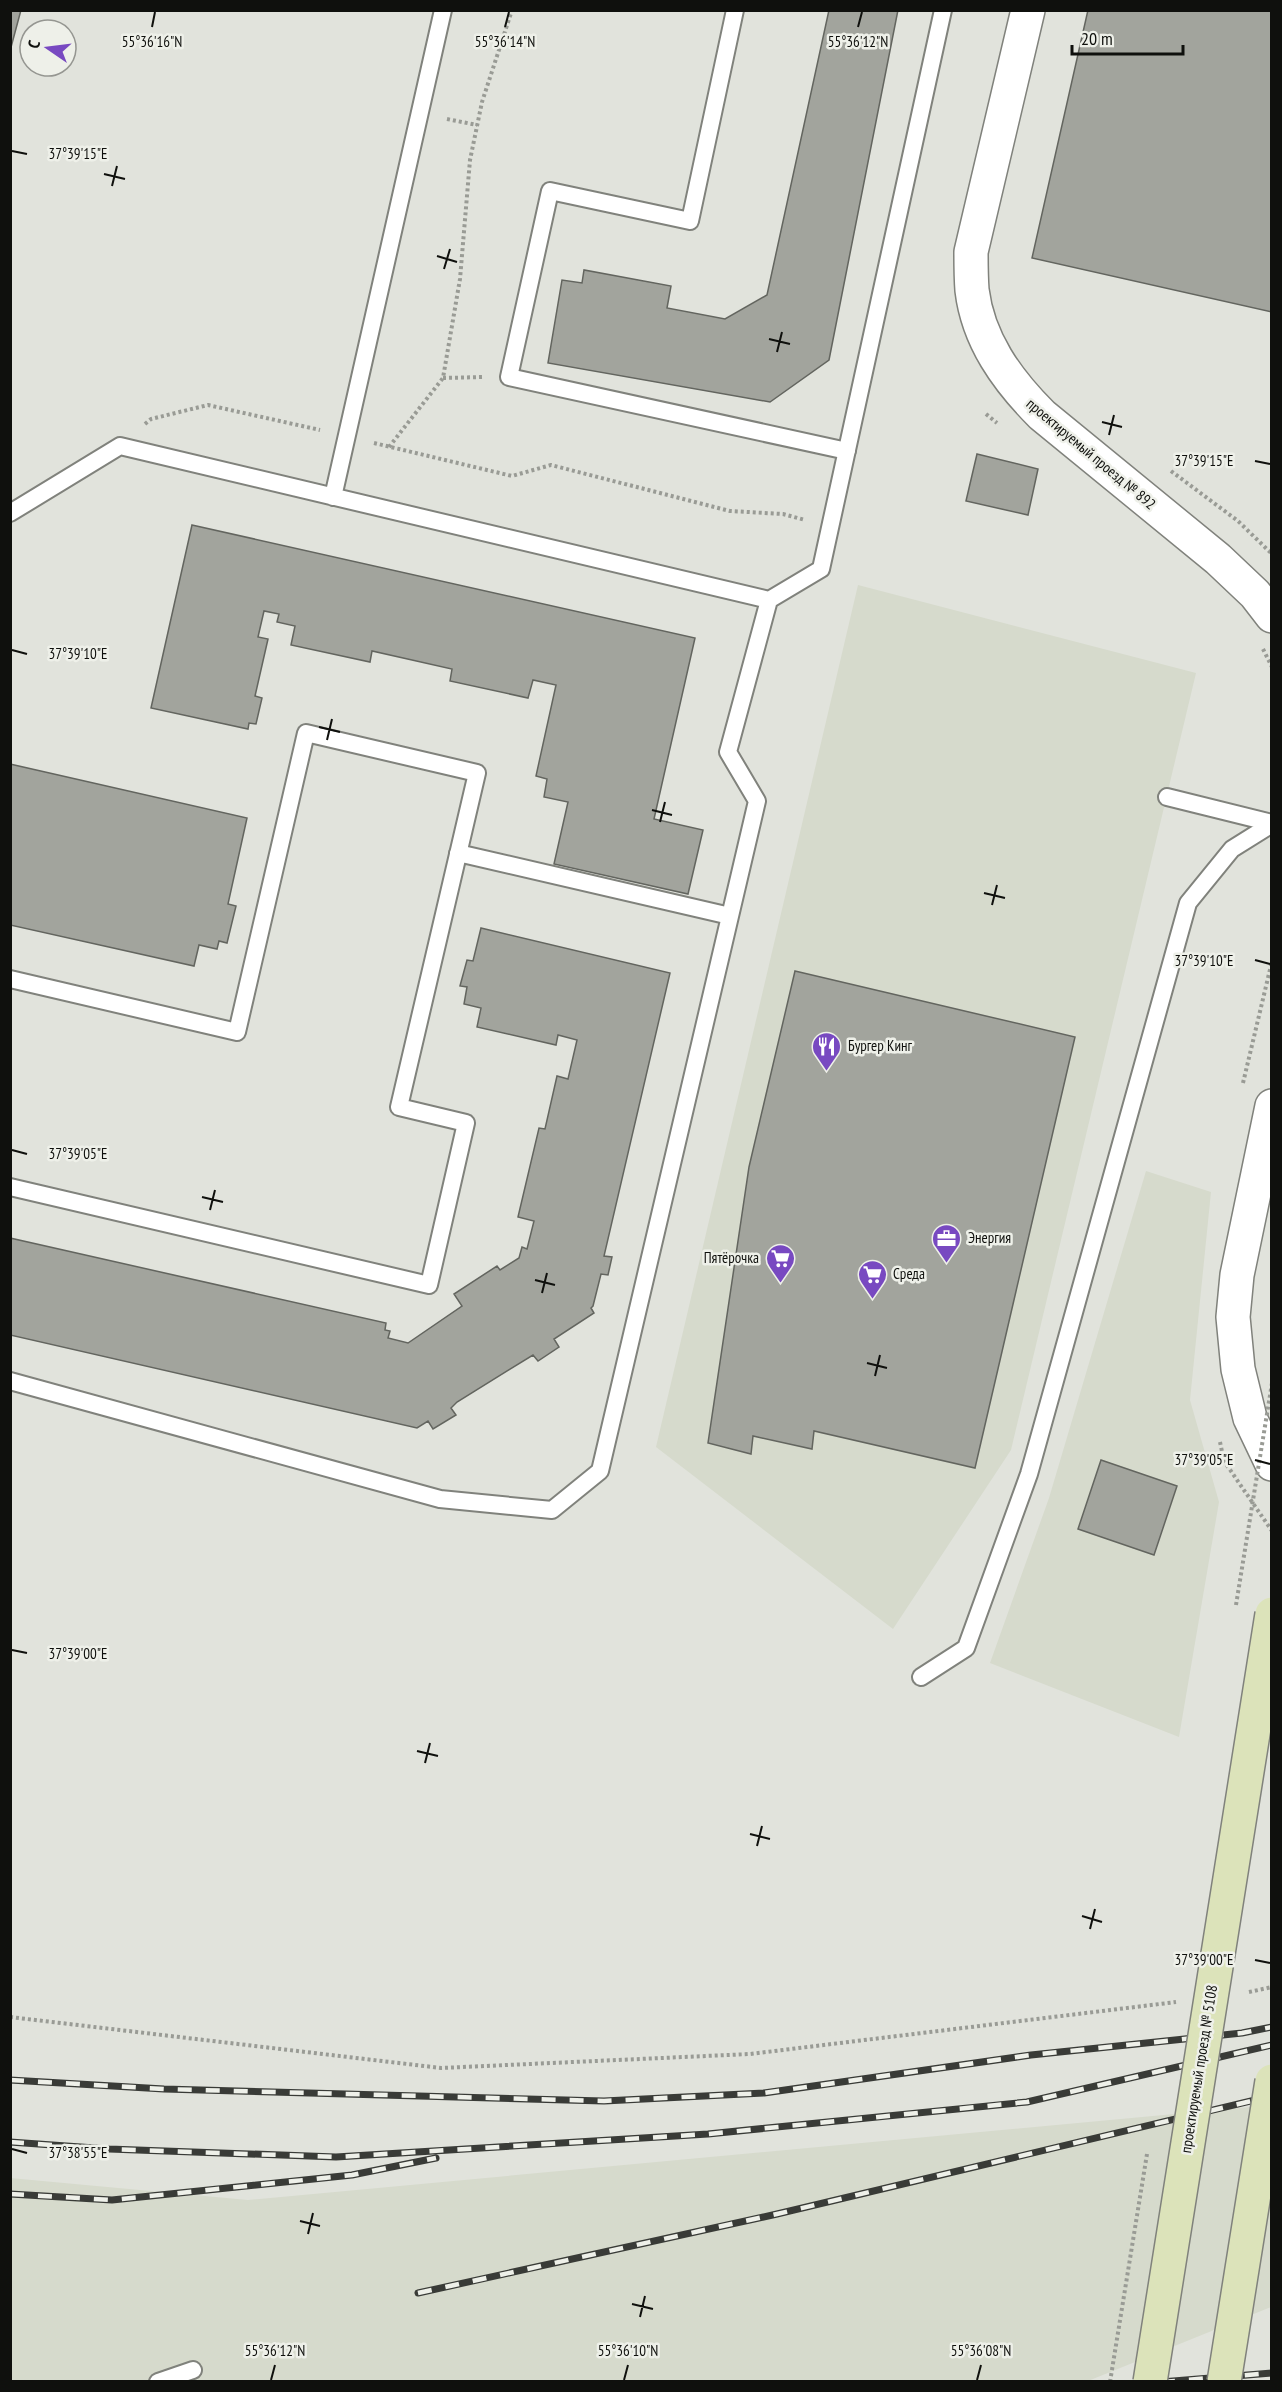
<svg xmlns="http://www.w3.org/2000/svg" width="1282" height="2392" viewBox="0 0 1282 2392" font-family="'PT Sans Narrow',sans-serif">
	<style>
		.built { fill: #d6dacc }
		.building { fill: #a2a49d; stroke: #63655f; stroke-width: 1.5 }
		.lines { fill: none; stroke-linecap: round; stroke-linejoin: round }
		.lane-casing { stroke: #80827c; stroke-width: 20 }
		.street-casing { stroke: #80827c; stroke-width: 36 }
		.path { stroke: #999b95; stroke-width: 4; stroke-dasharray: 3 3; stroke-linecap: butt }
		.lane { stroke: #fff; stroke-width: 16 }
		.street { stroke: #fff; stroke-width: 33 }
		.rail-casing { stroke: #393b37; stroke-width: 7 }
		.rail { stroke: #eef0e9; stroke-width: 4.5; stroke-dasharray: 14; stroke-linecap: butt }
		.secondary-bridge-casing { stroke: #80827c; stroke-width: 36; stroke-linecap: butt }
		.path-bridge { stroke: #999b95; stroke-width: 4; stroke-dasharray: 3 3; stroke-linecap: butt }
		.secondary-bridge { stroke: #dce3ba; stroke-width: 33 }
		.ticks { fill: none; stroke: #0f100d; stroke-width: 2 }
		.labels { text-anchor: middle; stroke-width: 5; stroke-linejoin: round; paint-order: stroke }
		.street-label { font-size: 15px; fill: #0f100d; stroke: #eef0e9 }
		.poi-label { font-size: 15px; fill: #0f100d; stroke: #eef0e9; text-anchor: start }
		.ticks-label { font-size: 15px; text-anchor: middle; fill: #0f100d; stroke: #eef0e9; stroke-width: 5; stroke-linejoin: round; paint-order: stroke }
	</style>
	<rect width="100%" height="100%" fill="#e1e3dc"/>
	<!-- built -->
	<path class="built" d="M 858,585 L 1196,673 L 1011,1450 L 893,1629 L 656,1447 Z
		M 1146,1171 L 1211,1192 L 1190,1400 L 1219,1502 L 1179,1737 L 990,1663 L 1049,1498 Z
		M 1271,2105 L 1271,2307 L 1088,2381 L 11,2381 L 10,2178 L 248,2200 Z"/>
	<!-- building -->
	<path class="building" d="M 10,10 L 21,10 L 10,51 Z
		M 829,10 L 898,10 L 829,360 L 770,402 L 548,363 L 562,280 L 582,283 L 584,270 L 671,286 L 667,308 L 725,319 L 767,295 Z
		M 1088,10 L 1272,10 L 1272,312 L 1032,258 Z
		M 977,454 L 1038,469 L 1028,515 L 966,501 Z
		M 192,525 L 695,638 L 654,819 L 703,830 L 688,894 L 554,864 L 568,802 L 544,797 L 547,779 L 536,776 L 556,685 L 533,680 L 528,698 L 450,681 L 452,669 L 372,651 L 370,662 L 291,645 L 295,626 L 277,622 L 279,614 L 264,611 L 258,637 L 268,639 L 255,696 L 262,698 L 256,724 L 249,723 L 248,729 L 151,708 Z
		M 10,764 L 247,818 L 228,904 L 236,906 L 227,943 L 219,941 L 217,949 L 199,945 L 194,966 L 10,925 Z
		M 481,928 L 670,973 L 604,1256 L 612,1257 L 608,1275 L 601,1274 L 593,1306 L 591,1308 L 594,1313 L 554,1339 L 559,1347 L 538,1361 L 533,1355 L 457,1402 L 451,1408 L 456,1415 L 433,1429 L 428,1421 L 417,1428 L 10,1335 L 10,1238 L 386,1323 L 385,1330 L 390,1331 L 388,1338 L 408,1343 L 462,1306 L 454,1294 L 497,1266 L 500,1270 L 519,1258 L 522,1247 L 527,1249 L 534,1221 L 518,1217 L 539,1128 L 545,1129 L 557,1076 L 568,1079 L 577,1040 L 558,1035 L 556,1045 L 477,1027 L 481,1008 L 464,1004 L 467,987 L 460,986 L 467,960 L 473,961 Z
		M 795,971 L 1075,1037 L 975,1468 L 814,1431 L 812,1449 L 753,1436 L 751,1454 L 708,1443 L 749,1167 Z
		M 1101,1460 L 1177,1486 L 1154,1555 L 1078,1529 Z"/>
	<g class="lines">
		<defs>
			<path id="lane" d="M 735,10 L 690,221 L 550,191 L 509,377 L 847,451
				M 333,497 L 443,10
				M 10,513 L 120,446 L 769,600 L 821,569 L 943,10
				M 1167,797 L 1272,823
				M 458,853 L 730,916
				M 10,979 L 237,1032 L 306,733 L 477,773 L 399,1107 L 466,1123 L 429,1285 L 10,1187
				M 10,1381 L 440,1499 L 552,1510 L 600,1471 L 757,801 L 728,752 L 769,600
				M 921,1677 L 966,1648 L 1029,1474 L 1188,903 L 1232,849 L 1272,824
				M 158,2382 L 193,2370"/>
			<path id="street" d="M 1028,10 L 971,252 C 971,264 971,277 972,290 C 978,340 1007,380 1042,415 L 1218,559 L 1255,594 L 1272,616
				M 1272,1106 L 1237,1275 L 1233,1317 L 1238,1369 L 1250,1418 L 1272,1464"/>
		</defs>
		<!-- lane casing -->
		<use href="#lane" class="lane-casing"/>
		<!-- street casing -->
		<use href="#street" class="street-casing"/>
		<!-- path -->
		<path class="path" d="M 447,119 L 477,125
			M 443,378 L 484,377
			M 986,414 L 997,423
			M 145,424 L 151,419 L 208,405 L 320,430
			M 374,443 L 512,476 L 551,465 L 730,511 L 783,514 L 805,520
			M 389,447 L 443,378 L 460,279 L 470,160 L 482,102 L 512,10
			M 1171,471 L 1238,521 L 1272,554
			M 1263,649 L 1272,667
			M 1243,1083 L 1272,961
			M 1220,1442 L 1224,1461 L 1272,1531
			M 1249,1992 L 1272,1987
			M 10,2017 L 441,2068 L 750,2054 L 1176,2002"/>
		<!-- lane -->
		<use href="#lane" class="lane"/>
		<!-- street -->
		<use href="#street" class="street"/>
		<defs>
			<path id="rail" d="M 10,2080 L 164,2089 L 604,2101 L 764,2093 L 1031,2055 L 1242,2033 L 1272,2027
				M 10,2142 L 109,2149 L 336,2157 L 708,2134 L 1027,2102 L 1272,2045
				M 10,2194 L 112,2200 L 352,2175 L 436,2158
				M 418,2293 L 777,2214 L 1272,2096
				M 1161,2382 L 1272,2373"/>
		</defs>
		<!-- rail casing -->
		<use href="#rail" class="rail-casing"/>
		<!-- rail -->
		<use href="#rail" class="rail"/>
		<defs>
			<path id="secondary-bridge" d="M 1150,2382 L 1272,1614
				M 1224,2382 L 1272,2081"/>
		</defs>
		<!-- secondary-bridge casing -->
		<use href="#secondary-bridge" class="secondary-bridge-casing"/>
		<!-- path-bridge -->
		<path class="path-bridge" d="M 1236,1605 L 1272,1383
			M 1110,2382 L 1147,2154"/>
		<!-- secondary-bridge -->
		<use href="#secondary-bridge" class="secondary-bridge"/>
	</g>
	<!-- ticks -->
	<path class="ticks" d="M 152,27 L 155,12M 505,27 L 509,12M 858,27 L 862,12M 12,151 L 27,154M 104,174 L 125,179M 112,186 L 117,166M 437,256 L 457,262M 444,269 L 450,249M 769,339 L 790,344M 777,352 L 782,332M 1102,422 L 1122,427M 1109,435 L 1114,415M 1255,461 L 1270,464M 12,650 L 27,654M 319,727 L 340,732M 327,740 L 332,719M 652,810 L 672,815M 660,822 L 665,802M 984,893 L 1005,898M 992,905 L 997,885M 1255,960 L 1270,964M 12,1150 L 27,1154M 202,1197 L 223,1202M 210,1210 L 215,1190M 535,1280 L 555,1285M 542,1293 L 547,1273M 867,1363 L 887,1368M 875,1376 L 880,1355M 1255,1460 L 1270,1464M 12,1650 L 27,1653M 417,1751 L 438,1756M 425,1763 L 430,1743M 750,1834 L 770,1839M 757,1846 L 762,1826M 1082,1916 L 1102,1922M 1090,1929 L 1095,1909M 1255,1960 L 1270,1963M 12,2149 L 27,2153M 300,2221 L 320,2226M 308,2234 L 313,2213M 632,2304 L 653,2309M 640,2317 L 645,2296M 271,2380 L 275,2365M 624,2380 L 628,2365M 977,2380 L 981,2365"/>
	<!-- icons -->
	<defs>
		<symbol id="restaurant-pin" viewBox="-11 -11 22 30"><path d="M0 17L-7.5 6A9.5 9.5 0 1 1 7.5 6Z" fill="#7849c1" stroke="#eef0e9"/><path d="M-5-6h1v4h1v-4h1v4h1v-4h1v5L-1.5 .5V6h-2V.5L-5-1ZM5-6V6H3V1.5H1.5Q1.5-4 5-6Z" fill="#fff"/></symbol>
		<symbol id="office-pin" viewBox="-11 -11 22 30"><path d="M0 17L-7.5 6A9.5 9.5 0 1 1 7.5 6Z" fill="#7849c1" stroke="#eef0e9"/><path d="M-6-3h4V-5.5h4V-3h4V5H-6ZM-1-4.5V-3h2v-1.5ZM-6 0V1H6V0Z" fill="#fff"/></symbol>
		<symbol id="supermarket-pin" viewBox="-11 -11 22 30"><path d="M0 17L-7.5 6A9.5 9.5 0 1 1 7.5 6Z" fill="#7849c1" stroke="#eef0e9"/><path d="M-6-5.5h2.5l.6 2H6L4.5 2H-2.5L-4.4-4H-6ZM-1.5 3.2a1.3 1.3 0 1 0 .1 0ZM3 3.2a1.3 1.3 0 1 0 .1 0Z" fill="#fff"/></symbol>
	</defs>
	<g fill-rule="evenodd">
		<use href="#restaurant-pin" x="810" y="1030" width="33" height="45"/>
		<use href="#office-pin" x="930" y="1222" width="33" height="45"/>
		<use href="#supermarket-pin" x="764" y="1242" width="33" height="45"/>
		<use href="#supermarket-pin" x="856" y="1258" width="33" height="45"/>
	</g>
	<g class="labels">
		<!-- street labels -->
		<g class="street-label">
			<text transform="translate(1091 454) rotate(40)" y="5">проектируемый проезд № 892</text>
			<text transform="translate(1199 2069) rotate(-81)" y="5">проектируемый проезд № 5108</text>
		</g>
		<!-- poi labels -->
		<g class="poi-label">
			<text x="848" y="1051">Бургер Кинг</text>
			<text x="968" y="1243">Энергия</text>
			<text x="759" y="1263" text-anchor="end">Пятёрочка</text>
			<text x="893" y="1279">Среда</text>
		</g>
	</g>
	<g class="ticks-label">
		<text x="152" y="47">55°36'16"N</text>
		<text x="505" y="47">55°36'14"N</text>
		<text x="858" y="47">55°36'12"N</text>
		<text x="78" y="159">37°39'15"E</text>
		<text x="1204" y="466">37°39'15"E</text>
		<text x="78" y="659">37°39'10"E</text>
		<text x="1204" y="966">37°39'10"E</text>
		<text x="78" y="1159">37°39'05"E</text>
		<text x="1204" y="1465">37°39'05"E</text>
		<text x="78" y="1659">37°39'00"E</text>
		<text x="1204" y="1965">37°39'00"E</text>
		<text x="78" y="2158">37°38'55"E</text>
		<text x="275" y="2356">55°36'12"N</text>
		<text x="628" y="2356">55°36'10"N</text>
		<text x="981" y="2356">55°36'08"N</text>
	</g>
	<!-- border -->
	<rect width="1282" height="2392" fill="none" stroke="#0f100d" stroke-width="24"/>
	<!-- north arrow -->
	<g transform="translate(48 48) rotate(284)"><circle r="28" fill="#eef0e9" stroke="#959691" stroke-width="1.5"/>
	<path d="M0-4.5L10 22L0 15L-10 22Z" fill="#7849c1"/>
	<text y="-9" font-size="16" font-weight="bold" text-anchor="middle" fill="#0f100d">С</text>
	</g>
	<!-- scale -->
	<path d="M1072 45v9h111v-9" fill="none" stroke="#0f100d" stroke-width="3"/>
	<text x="1081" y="45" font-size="18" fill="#0f100d" stroke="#eef0e9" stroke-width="4.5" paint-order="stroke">20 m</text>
</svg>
